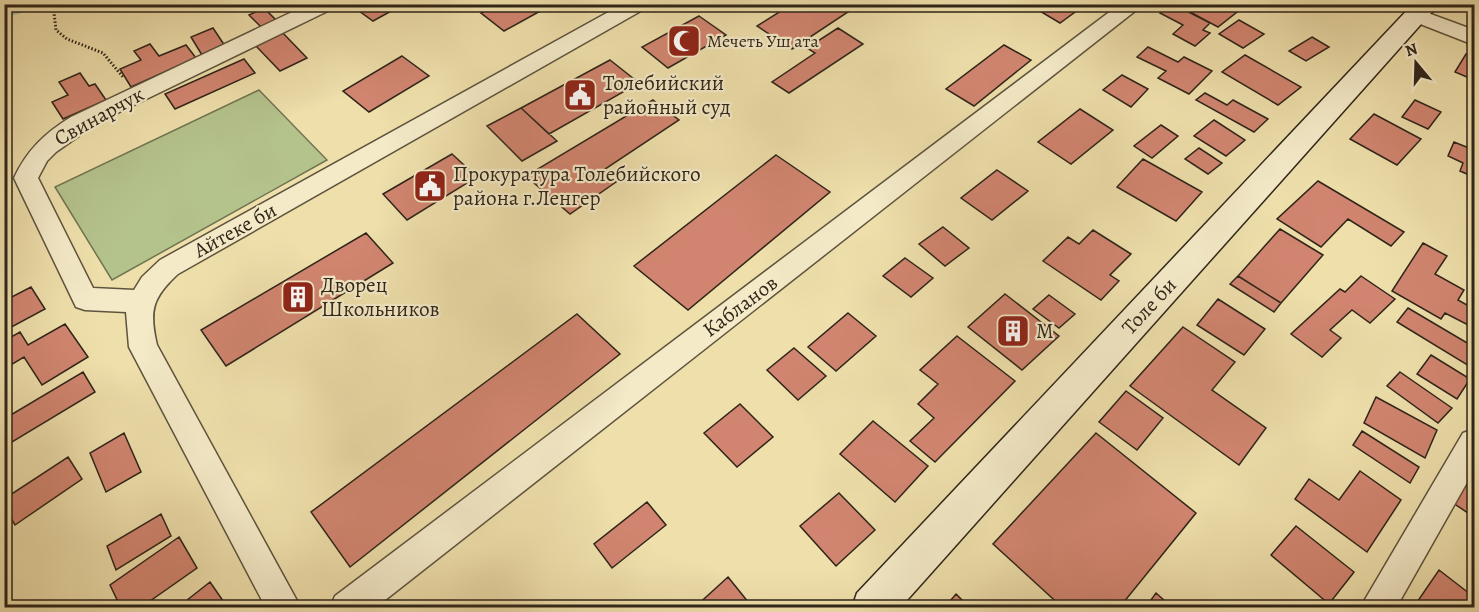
<svg xmlns="http://www.w3.org/2000/svg" width="1479" height="612" viewBox="0 0 1479 612" font-family="Alegreya,serif">
	<style>
		.green { fill: #b4c28c; stroke: #717452; stroke-width: 1.5 }
		.lines { fill: none; stroke-linecap: round; stroke-linejoin: round }
		.river { fill: #9ebab3; fill-rule: evenodd }
		.building { fill: #d18570; stroke: #2e2519; stroke-width: 1.5 }
		.street-casing { stroke: #5e543e; stroke-width: 3 }
		.secondary-casing { stroke: #2e2519; stroke-width: 3 }
		.path { stroke: #2e2519; stroke-width: 3; stroke-dasharray: 1.5 2; stroke-linecap: butt }
		.street { fill: #f4eac8; fill-rule: evenodd }
		.secondary { fill: #f4eac8; fill-rule: evenodd }
		.labels { text-anchor: middle; stroke-width: 4.5; stroke-linejoin: round; paint-order: stroke }
		.far-poi-label { font-size: 18px; fill: #2e2519; stroke: #f4eac8; text-anchor: start }
		.poi-label { font-size: 21px; fill: #2e2519; stroke: #f4eac8; text-anchor: start }
		.street-label { font-size: 21px; fill: #2e2519; stroke: #f4eac8 }
	</style>
	<rect width="100%" height="100%" fill="#eedfab"/>
	<filter id="stains"><feTurbulence type="fractalNoise" baseFrequency=".00333" numOctaves="4"/><feColorMatrix values="0 0 0 0 .2 0 0 0 0 .09 0 0 0 0 .02 0 0 0 .5 -.17"/></filter>
	<radialGradient id="worn" r=".72"><stop offset=".6" stop-color="#630" stop-opacity="0"/><stop offset="1" stop-color="#630" stop-opacity=".3"/></radialGradient>
	<!-- green -->
	<path class="green" d="M 259,90 L 327,160 L 112,280 L 55,187 Z"/>
	<g class="lines">
		<!-- river -->
		<path class="river" d="M 4,4 L 26,4 L 21,13 L 4,17 Z"/>
	</g>
	<!-- building -->
	<path class="building" d="M 363,4 L 404,4 L 373,21 L 355,8 Z
		M 498,4 L 553,4 L 504,31 L 481,13 Z
		M 792,4 L 860,4 L 792,49 L 757,26 Z
		M 1028,4 L 1086,4 L 1060,23 Z
		M 1171,4 L 1179,4 L 1177,6 L 1210,23 L 1203,30 L 1210,33 L 1195,46 L 1173,34 L 1183,25 L 1160,13 Z
		M 1200,4 L 1223,4 L 1237,12 L 1218,27 L 1190,12 Z
		M 264,8 L 277,21 L 261,27 L 249,15 Z
		M 699,16 L 726,35 L 668,68 L 642,47 Z
		M 1239,20 L 1264,34 L 1243,48 L 1219,34 Z
		M 213,28 L 225,46 L 202,55 L 191,37 Z
		M 838,28 L 863,44 L 789,93 L 772,82 L 815,53 L 807,48 Z
		M 281,31 L 307,58 L 280,71 L 254,44 Z
		M 1312,37 L 1329,47 L 1306,61 L 1289,51 Z
		M 150,44 L 159,56 L 186,45 L 196,58 L 131,87 L 120,69 L 141,60 L 134,51 Z
		M 1004,45 L 1031,60 L 974,106 L 946,89 Z
		M 1148,47 L 1178,62 L 1184,57 L 1212,71 L 1189,94 L 1158,78 L 1166,71 L 1137,57 Z
		M 1466,54 L 1474,58 L 1474,80 L 1455,72 Z
		M 1245,55 L 1301,87 L 1278,105 L 1222,72 Z
		M 402,56 L 429,76 L 369,112 L 343,91 Z
		M 244,59 L 255,73 L 175,109 L 165,94 Z
		M 610,60 L 639,83 L 549,134 L 521,108 Z
		M 80,73 L 89,86 L 95,84 L 106,100 L 63,119 L 52,102 L 68,95 L 59,82 Z
		M 1122,75 L 1148,89 L 1131,107 L 1103,90 Z
		M 1205,93 L 1227,105 L 1233,100 L 1268,119 L 1254,132 L 1196,100 Z
		M 653,100 L 679,120 L 602,171 L 616,182 L 570,214 L 526,176 Z
		M 1415,100 L 1441,112 L 1428,129 L 1402,117 Z
		M 521,108 L 557,141 L 522,161 L 487,126 Z
		M 1080,109 L 1113,130 L 1071,164 L 1038,142 Z
		M 1374,114 L 1421,139 L 1397,165 L 1350,139 Z
		M 1214,120 L 1245,140 L 1226,156 L 1194,136 Z
		M 1161,125 L 1178,136 L 1152,158 L 1134,146 Z
		M 1454,142 L 1474,150 L 1474,177 L 1460,171 L 1463,163 L 1448,156 Z
		M 1199,148 L 1222,163 L 1208,174 L 1185,159 Z
		M 452,154 L 477,177 L 407,220 L 383,194 Z
		M 776,155 L 830,192 L 688,310 L 634,266 Z
		M 1143,159 L 1202,192 L 1176,221 L 1117,187 Z
		M 997,170 L 1028,191 L 992,220 L 961,198 Z
		M 1318,181 L 1404,232 L 1391,246 L 1348,219 L 1321,247 L 1277,219 Z
		M 943,227 L 969,248 L 945,266 L 919,244 Z
		M 1280,229 L 1323,255 L 1281,303 L 1238,276 Z
		M 1093,230 L 1131,254 L 1110,275 L 1119,281 L 1101,300 L 1043,261 L 1068,237 L 1079,244 Z
		M 366,233 L 393,263 L 226,366 L 201,330 Z
		M 1423,243 L 1447,256 L 1435,274 L 1464,290 L 1458,300 L 1474,309 L 1474,318 L 1470,326 L 1445,313 L 1441,319 L 1392,291 Z
		M 905,258 L 933,278 L 911,297 L 883,276 Z
		M 1238,276 L 1281,303 L 1274,312 L 1230,284 Z
		M 1361,276 L 1395,299 L 1370,323 L 1352,310 L 1330,330 L 1341,338 L 1322,357 L 1291,334 L 1340,289 L 1345,292 Z
		M 31,287 L 45,309 L 4,331 L 4,301 Z
		M 1005,294 L 1059,336 L 1022,370 L 968,327 Z
		M 1049,295 L 1075,314 L 1059,328 L 1033,309 Z
		M 1218,299 L 1265,329 L 1244,355 L 1197,325 Z
		M 1408,308 L 1474,347 L 1474,369 L 1397,322 Z
		M 848,313 L 876,336 L 836,371 L 808,347 Z
		M 577,314 L 620,354 L 350,567 L 311,512 Z
		M 65,324 L 88,357 L 42,385 L 24,357 L 4,369 L 4,341 L 20,332 L 28,345 Z
		M 1183,327 L 1235,362 L 1212,390 L 1266,428 L 1239,465 L 1130,386 Z
		M 957,336 L 1015,381 L 935,462 L 910,441 L 934,418 L 918,404 L 938,384 L 920,370 Z
		M 794,348 L 826,376 L 798,400 L 767,370 Z
		M 1431,355 L 1470,379 L 1457,399 L 1417,374 Z
		M 83,372 L 95,392 L 7,445 L 4,440 L 4,419 Z
		M 1400,372 L 1452,408 L 1438,423 L 1387,386 Z
		M 1126,391 L 1163,418 L 1137,450 L 1099,422 Z
		M 1376,397 L 1437,430 L 1425,458 L 1364,423 Z
		M 740,404 L 773,437 L 737,467 L 704,433 Z
		M 873,421 L 928,466 L 895,502 L 840,454 Z
		M 1362,431 L 1419,467 L 1410,483 L 1353,445 Z
		M 124,433 L 141,472 L 106,492 L 90,453 Z
		M 1096,433 L 1196,513 L 1119,608 L 1063,608 L 993,544 Z
		M 68,457 L 82,479 L 15,525 L 4,506 L 4,499 Z
		M 1360,471 L 1401,500 L 1367,552 L 1295,499 L 1309,479 L 1339,500 Z
		M 1465,483 L 1474,489 L 1474,517 L 1453,503 Z
		M 839,493 L 875,530 L 836,566 L 800,526 Z
		M 647,502 L 666,525 L 612,568 L 594,544 Z
		M 161,514 L 171,536 L 116,570 L 107,546 Z
		M 1296,526 L 1354,572 L 1329,604 L 1271,555 Z
		M 179,537 L 197,568 L 140,608 L 121,608 L 110,585 Z
		M 1439,570 L 1474,597 L 1474,608 L 1413,608 Z
		M 728,577 L 753,608 L 694,608 Z
		M 210,582 L 228,608 L 177,608 Z
		M 1156,593 L 1173,608 L 1145,608 Z
		M 956,594 L 970,608 L 944,608 Z"/>
	<g class="lines">
		<defs>
			<path id="street" d="M 309,4 L 337,4 L 334,8 L 99,122 L 56,152 L 47,161 L 38,178 L 93,288 L 134,290 L 142,277 L 160,260 L 623,4 L 649,4 L 646,8 L 178,274 C 152,298 149,311 157,345 L 301,608 L 266,608 L 129,347 L 126,312 L 85,310 L 76,307 L 14,178 C 27,150 45,133 71,117 Z
				M 1120,4 L 1144,4 L 375,608 L 330,608 L 335,596 Z
				M 1417,9 L 1474,30 L 1474,45 L 1410,20 L 1407,15 L 1410,10 Z
				M 1474,429 L 1474,470 L 1396,608 L 1360,608 L 1463,433 Z"/>
			<path id="secondary" d="M 1413,4 L 1439,4 L 900,608 L 852,608 L 857,593 Z"/>
		</defs>
		<!-- street casing -->
		<use href="#street" class="street-casing"/>
		<!-- secondary casing -->
		<use href="#secondary" class="secondary-casing"/>
		<!-- path -->
		<path class="path" d="M 53,4 L 56,30 L 67,39 L 103,53 L 123,77"/>
		<!-- street -->
		<use href="#street" class="street"/>
		<!-- secondary -->
		<use href="#secondary" class="secondary"/>
	</g>
	<!-- icons -->
	<defs>
		<symbol id="mosque-square" viewBox="-11 -11 22 22"><rect x="-9" y="-9" width="18" height="18" rx="4" fill="#8f2418" stroke="#f4eac8"/><path d="M3.5-4.9A6 6 0 1 0 3.5 4.9A5 5 0 1 1 3.5-4.9Z" fill="#fff"/></symbol>
		<symbol id="civic-square" viewBox="-11 -11 22 22"><rect x="-9" y="-9" width="18" height="18" rx="4" fill="#8f2418" stroke="#f4eac8"/><path d="M-.6-6.5H3V-4.5H.6V-3L4-1V1h2V6H-6V1h2V-1L-.6-3ZM-1.2 2.5V6h2.4V2.5Z" fill="#fff"/></symbol>
		<symbol id="building-square" viewBox="-11 -11 22 22"><rect x="-9" y="-9" width="18" height="18" rx="4" fill="#8f2418" stroke="#f4eac8"/><path d="M-4-6H4V6H1V3H-1V6H-4ZM-2.5-4.3h1.7v1.8h-1.7ZM.8-4.3h1.7v1.8H.8ZM-2.5-1h1.7V.8h-1.7ZM.8-1h1.7V.8H.8Z" fill="#fff"/></symbol>
	</defs>
	<g fill-rule="evenodd">
		<use href="#mosque-square" x="665" y="22" width="38" height="38"/>
		<use href="#civic-square" x="561" y="76" width="38" height="38"/>
		<use href="#civic-square" x="411" y="167" width="38" height="38"/>
		<use href="#building-square" x="279" y="278" width="38" height="38"/>
		<use href="#building-square" x="994" y="312" width="38" height="38"/>
	</g>
	<g class="labels">
		<!-- far-poi labels -->
		<g class="far-poi-label">
			<text x="707" y="47">Мечеть Уш ата</text>
		</g>
		<!-- poi labels -->
		<g class="poi-label">
			<text x="603" y="90">Толебийский<tspan x="603" dy="24">районный суд</tspan></text>
			<text x="453" y="181">Прокуратура Толебийского<tspan x="453" dy="24">района г.Ленгер</tspan></text>
			<text x="321" y="292">Дворец<tspan x="321" dy="24">Школьников</tspan></text>
			<text x="1036" y="338">M</text>
		</g>
		<!-- street labels -->
		<g class="street-label">
			<text transform="translate(99 116) rotate(-29)" y="7">Свинарчук</text>
			<text transform="translate(235 230) rotate(-29)" y="7">Айтеке би</text>
			<text transform="translate(740 306) rotate(-37)" y="7">Кабланов</text>
			<text transform="translate(1149 306) rotate(-47)" y="7">Толе би</text>
		</g>
	</g>
	<!-- margin -->
	<rect width="1479" height="612" fill="none" stroke="#eedfab" stroke-width="24"/>
	<rect x="6" y="6" width="1467" height="600" fill="none" stroke="#2e2519" stroke-width="3"/>
	<rect x="12" y="12" width="1455" height="588" fill="none" stroke="#2e2519" stroke-width="1.5"/>
	<!-- north arrow -->
	<g transform="translate(1416 63) rotate(341)" stroke="#f4eac8" stroke-width="4.5" paint-order="stroke">
	<path d="M0-4.5L10 22L0 15L-10 22Z" fill="#2e2519"/>
	<text y="-9" font-size="16" font-weight="bold" text-anchor="middle" fill="#2e2519">N</text>
	</g>
	<rect width="100%" height="100%" filter="url(#stains)"/>
	<rect width="100%" height="100%" fill="url(#worn)"/>
</svg>
